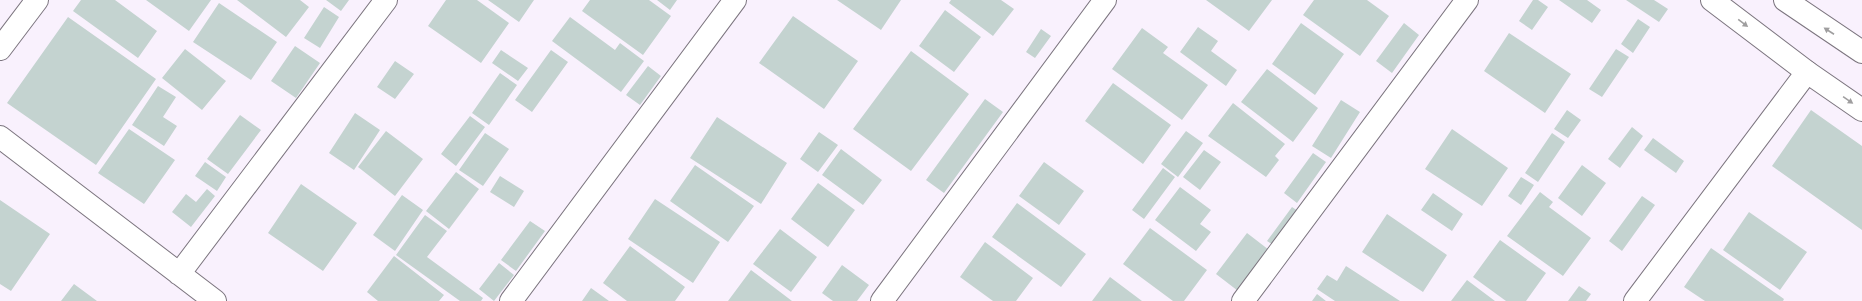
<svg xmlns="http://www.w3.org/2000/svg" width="1862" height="301" viewBox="0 0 1862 301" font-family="Spectral,serif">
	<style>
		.building { fill: #c4d3d0 }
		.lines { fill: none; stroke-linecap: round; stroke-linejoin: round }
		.minor-casing { stroke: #7c757f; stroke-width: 24 }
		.tertiary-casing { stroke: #7c757f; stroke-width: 24 }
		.minor { stroke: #fff; stroke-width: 22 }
		.tertiary { stroke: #fff; stroke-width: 22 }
		.oneway { fill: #9f9e9f }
	</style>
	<rect width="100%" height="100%" fill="#f9f1fd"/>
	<!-- building -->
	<path class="building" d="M 81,0 L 115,0 L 157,31 L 138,58 L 73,11 Z
		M 146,0 L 211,0 L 189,31 Z
		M 237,0 L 300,0 L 309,7 L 286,37 Z
		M 326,0 L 349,0 L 341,11 Z
		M 446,0 L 477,0 L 509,23 L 481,63 L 428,26 Z
		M 488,0 L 534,0 L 519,22 Z
		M 590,0 L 649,0 L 671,16 L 643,55 L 582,11 Z
		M 657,0 L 677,0 L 670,10 Z
		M 837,0 L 901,0 L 881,30 Z
		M 951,0 L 1001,0 L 1014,9 L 993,36 L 949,3 Z
		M 1206,0 L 1272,0 L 1249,31 Z
		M 1314,0 L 1367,0 L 1389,16 L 1360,56 L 1303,15 Z
		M 1533,0 L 1538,0 L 1548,7 L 1532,30 L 1519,21 Z
		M 1559,0 L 1587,0 L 1601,10 L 1592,23 Z
		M 1626,0 L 1654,0 L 1668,9 L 1659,22 Z
		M 219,3 L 277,42 L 251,80 L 193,42 Z
		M 324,7 L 339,17 L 320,48 L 304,38 Z
		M 945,10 L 981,37 L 954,72 L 919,46 Z
		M 793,16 L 858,61 L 824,109 L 759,63 Z
		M 68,17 L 156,79 L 96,165 L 7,103 Z
		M 570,17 L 615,50 L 620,43 L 644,61 L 621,92 L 552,41 Z
		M 1638,19 L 1650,27 L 1633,53 L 1621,44 Z
		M 1301,23 L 1344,54 L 1315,95 L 1272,64 Z
		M 1404,23 L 1419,35 L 1392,73 L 1376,61 Z
		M 1198,27 L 1218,41 L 1211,51 L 1237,70 L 1226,86 L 1180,52 Z
		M 1142,28 L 1168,47 L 1163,53 L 1208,85 L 1182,120 L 1112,69 Z
		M 1041,29 L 1051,36 L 1035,58 L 1026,52 Z
		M 1509,33 L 1571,74 L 1545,113 L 1484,71 Z
		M 295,46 L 320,63 L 296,98 L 271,81 Z
		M 185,49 L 226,81 L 202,110 L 162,78 Z
		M 1616,49 L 1629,57 L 1602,97 L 1589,89 Z
		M 501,50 L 528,68 L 518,81 L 492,63 Z
		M 551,50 L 568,62 L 532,112 L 515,100 Z
		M 911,51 L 969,94 L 911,171 L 853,129 Z
		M 395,61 L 414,74 L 395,99 L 377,87 Z
		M 648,66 L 661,76 L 640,105 L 626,95 Z
		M 1267,69 L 1318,108 L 1293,142 L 1241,102 Z
		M 500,73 L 517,85 L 489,125 L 472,113 Z
		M 1113,83 L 1171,125 L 1143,164 L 1085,121 Z
		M 158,86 L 176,97 L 163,117 L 177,126 L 164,146 L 132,125 Z
		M 985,99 L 1003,112 L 944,193 L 926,180 Z
		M 1341,100 L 1360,112 L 1331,158 L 1312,146 Z
		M 1233,103 L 1285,144 L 1275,156 L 1279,160 L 1266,177 L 1208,136 Z
		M 1567,110 L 1581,120 L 1568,138 L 1554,129 Z
		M 1811,110 L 1862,146 L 1862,230 L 1772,166 Z
		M 355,113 L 380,130 L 354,170 L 329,153 Z
		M 240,115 L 261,130 L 228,174 L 207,159 Z
		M 470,116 L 485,127 L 456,166 L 441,154 Z
		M 717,117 L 787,163 L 761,204 L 690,158 Z
		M 1632,127 L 1643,136 L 1620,168 L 1608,159 Z
		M 129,129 L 175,160 L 144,204 L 98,173 Z
		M 1452,129 L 1508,168 L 1482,206 L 1425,169 Z
		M 386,131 L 423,159 L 395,196 L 358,167 Z
		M 1186,131 L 1203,143 L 1178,177 L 1161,164 Z
		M 819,132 L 838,145 L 818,172 L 800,159 Z
		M 485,133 L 509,149 L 483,186 L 459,170 Z
		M 1552,133 L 1565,142 L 1538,182 L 1525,173 Z
		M 1653,138 L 1684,161 L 1676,173 L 1644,150 Z
		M 841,149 L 882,180 L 863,205 L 822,175 Z
		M 1204,150 L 1221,162 L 1200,190 L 1183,177 Z
		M 1313,153 L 1326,162 L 1297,203 L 1284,193 Z
		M 205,162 L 226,177 L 217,191 L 195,176 Z
		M 1044,162 L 1084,191 L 1059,225 L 1019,196 Z
		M 695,165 L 754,206 L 728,242 L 670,201 Z
		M 1582,165 L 1606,183 L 1582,216 L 1558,198 Z
		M 1163,168 L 1175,177 L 1144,219 L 1132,210 Z
		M 456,172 L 479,189 L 449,229 L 426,211 Z
		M 500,176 L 524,191 L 514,207 L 490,192 Z
		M 1521,177 L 1534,185 L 1521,205 L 1508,196 Z
		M 818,183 L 855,210 L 828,247 L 791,219 Z
		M 301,184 L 357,223 L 323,271 L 268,233 Z
		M 1180,187 L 1211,210 L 1200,224 L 1211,232 L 1196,251 L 1155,220 Z
		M 207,189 L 215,196 L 191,227 L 172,212 L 186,194 L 196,202 Z
		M 1540,192 L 1553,202 L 1549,207 L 1591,238 L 1563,276 L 1507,236 Z
		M 1433,193 L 1463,214 L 1452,231 L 1421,210 Z
		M 402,195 L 423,210 L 395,251 L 373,235 Z
		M 1642,196 L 1655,205 L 1622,251 L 1609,241 Z
		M 655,199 L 720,242 L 693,283 L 628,239 Z
		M 0,200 L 50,234 L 11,291 L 0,284 Z
		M 1017,203 L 1086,254 L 1061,287 L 992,237 Z
		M 1292,207 L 1301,213 L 1276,247 L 1267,241 Z
		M 1749,212 L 1807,252 L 1780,290 L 1723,250 Z
		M 1387,214 L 1447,255 L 1423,292 L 1362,252 Z
		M 425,215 L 447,231 L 427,257 L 483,298 L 481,301 L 460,301 L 396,255 Z
		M 530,221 L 545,231 L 516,271 L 501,260 Z
		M 1150,228 L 1207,270 L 1184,301 L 1173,301 L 1123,264 Z
		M 780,229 L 817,257 L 791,292 L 753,264 Z
		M 1247,233 L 1273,253 L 1242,294 L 1216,274 Z
		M 1500,240 L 1546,273 L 1526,301 L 1506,301 L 1473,277 Z
		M 985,242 L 1033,278 L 1016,301 L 993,301 L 960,277 Z
		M 630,246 L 685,287 L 675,301 L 627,301 L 603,283 Z
		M 1711,248 L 1784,299 L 1783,301 L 1705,301 L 1684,287 Z
		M 394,256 L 444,295 L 439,301 L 378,301 L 367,292 Z
		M 499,263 L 514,275 L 494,301 L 479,289 Z
		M 842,265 L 869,285 L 857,301 L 833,301 L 822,293 Z
		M 1346,266 L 1400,301 L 1335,301 L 1317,289 L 1327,275 L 1337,281 Z
		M 751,270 L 792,301 L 728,301 Z
		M 1110,277 L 1142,301 L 1092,301 Z
		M 1467,280 L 1495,301 L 1451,301 Z
		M 74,284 L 97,301 L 61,301 Z
		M 1579,286 L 1591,294 L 1586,301 L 1568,301 Z
		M 591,288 L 609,301 L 582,301 Z
		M 1317,294 L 1326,301 L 1312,301 Z"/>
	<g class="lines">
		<defs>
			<path id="minor" d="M 0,49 L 37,0
				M 0,137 L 215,301
				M 179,274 L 386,0
				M 511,301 L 735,0
				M 882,301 L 1105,0
				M 1243,301 L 1467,0
				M 1635,301 L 1807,72"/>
			<path id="tertiary" d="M 1712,0 L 1807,72 L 1862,110
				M 1785,0 L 1862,52"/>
		</defs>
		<!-- minor casing -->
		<use href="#minor" class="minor-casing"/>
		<!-- tertiary casing -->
		<use href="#tertiary" class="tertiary-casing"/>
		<!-- minor -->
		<use href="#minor" class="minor"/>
		<!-- tertiary -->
		<use href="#tertiary" class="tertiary"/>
	</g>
	<!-- one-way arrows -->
	<defs><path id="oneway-solid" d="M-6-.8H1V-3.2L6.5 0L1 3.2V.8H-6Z"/></defs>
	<g class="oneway">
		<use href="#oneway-solid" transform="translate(1743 23) rotate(37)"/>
		<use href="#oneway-solid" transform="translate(1829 31) rotate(-147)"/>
		<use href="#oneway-solid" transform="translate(1848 100) rotate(35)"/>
	</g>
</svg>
